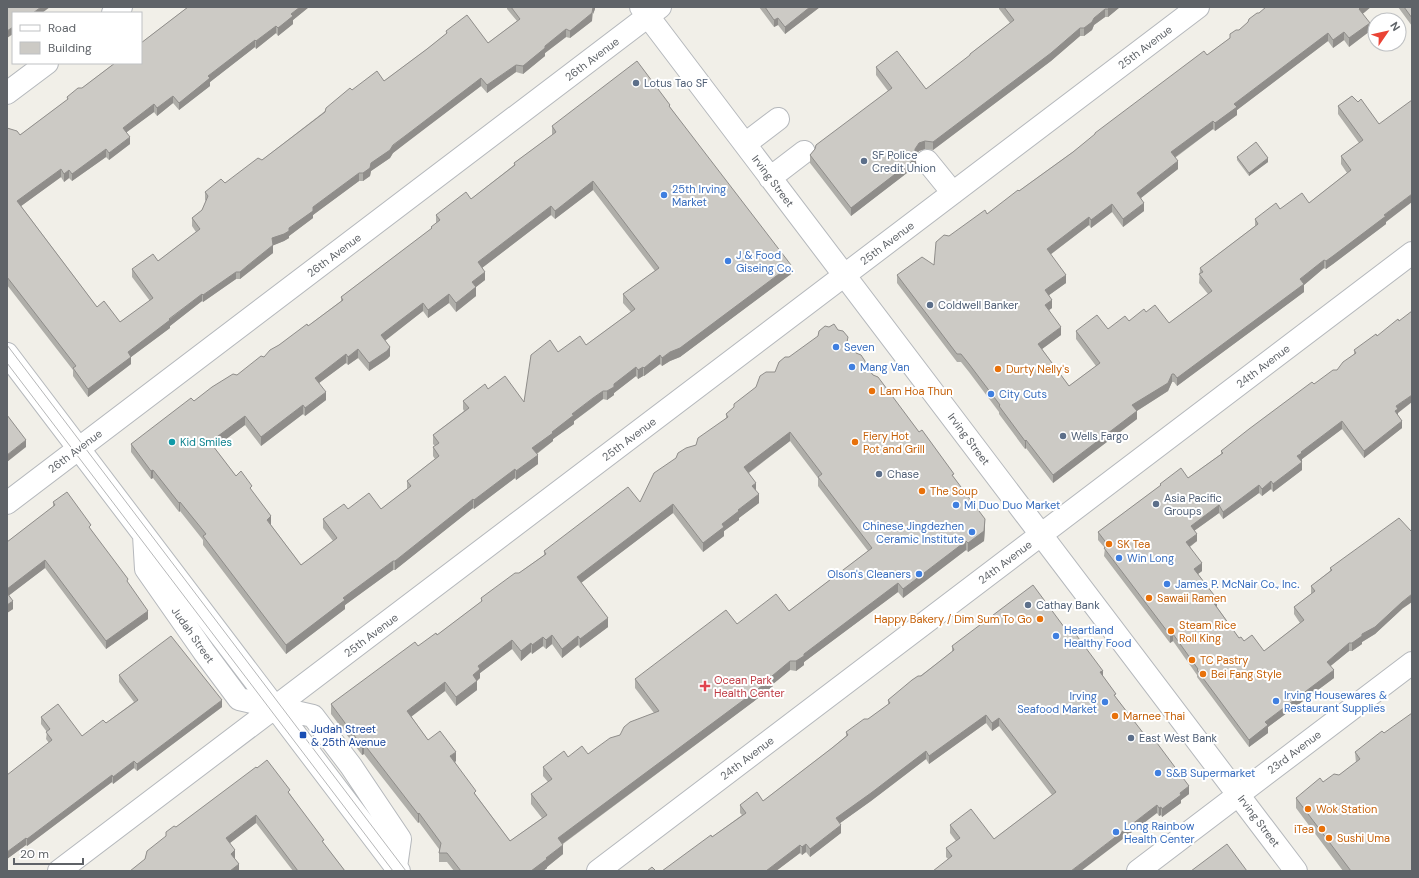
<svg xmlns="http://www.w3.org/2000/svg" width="1419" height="878" viewBox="0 0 1419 878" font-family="'DM Sans',sans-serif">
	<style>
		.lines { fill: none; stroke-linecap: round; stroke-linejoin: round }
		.minor-casing { stroke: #b5b8bc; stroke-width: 24 }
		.minor { stroke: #fff; stroke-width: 22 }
		.tram { stroke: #b6b7b8; stroke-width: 1 }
		.wall { fill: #afaea9; fill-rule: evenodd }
		.shaded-wall { fill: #8f8d8a }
		.building { fill: #cccac5; stroke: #8f8d8a; fill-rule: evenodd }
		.service-dot { fill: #5c6f8a; stroke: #fff; stroke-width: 1.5 }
		.shop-dot { fill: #3f7fe0; stroke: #fff; stroke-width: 1.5 }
		.food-dot { fill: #e8710a; stroke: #fff; stroke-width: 1.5 }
		.culture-dot { fill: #0f9aa8; stroke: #fff; stroke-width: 1.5 }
		.health-dot { fill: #e0444e; stroke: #fff; stroke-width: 1.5 }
		.transit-dot { fill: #1a4fb4; stroke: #fff; stroke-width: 1.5 }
		.labels { text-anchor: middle; stroke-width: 4; stroke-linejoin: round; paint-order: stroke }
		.street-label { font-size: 11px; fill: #5f6368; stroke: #fff }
		.service-label { font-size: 11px; fill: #4e5e75; stroke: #fff; text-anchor: start }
		.shop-label { font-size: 11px; fill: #366cbe; stroke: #fff; text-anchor: start }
		.food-label { font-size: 11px; fill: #c56008; stroke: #fff; text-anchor: start }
		.culture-label { font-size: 11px; fill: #0d838f; stroke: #fff; text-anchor: start }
		.health-label { font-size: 11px; fill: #be3a42; stroke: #fff; text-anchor: start }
		.transit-label { font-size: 11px; fill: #164399; stroke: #fff; text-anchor: start }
	</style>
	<rect width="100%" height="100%" fill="#f1efe8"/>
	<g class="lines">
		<defs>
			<path id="minor" d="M 641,7 L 1296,871
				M 113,13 L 121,7
				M 7,93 L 47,63
				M 745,144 L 778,119
				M 927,161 L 953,193
				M 770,178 L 804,152
				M 7,354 L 399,871
				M 7,503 L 660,7
				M 144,535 L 146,569 L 204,652 L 239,699 L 313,716 L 351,766 L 400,839 L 396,867
				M 59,871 L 1198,7
				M 598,871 L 1412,253
				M 1138,871 L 1412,663"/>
		</defs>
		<!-- minor casing -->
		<use href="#minor" class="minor-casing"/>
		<!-- minor -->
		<use href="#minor" class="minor"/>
		<!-- tram -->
		<path class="tram" d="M 7,345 L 406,871
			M 7,363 L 393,871"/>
	</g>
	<!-- wall -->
	<path class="wall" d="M 188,7 L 309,7 L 293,20 L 293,24 L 278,36 L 276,33 L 256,49 L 255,47 L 210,82 L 210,86 L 179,110 L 173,103 L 157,116 L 154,112 L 126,132 L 130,144 L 109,160 L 106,157 L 72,181 L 69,178 L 64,182 L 61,177 L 21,206 L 97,307 L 120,322 L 150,301 L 132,277 L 132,269 L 158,261 L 196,232 L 192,226 L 192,218 L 202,210 L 206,201 L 205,200 L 205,192 L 225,183 L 262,160 L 352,90 L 384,81 L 427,49 L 446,34 L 446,31 L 488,43 L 517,21 L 507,9 L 507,7 L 595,7 L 595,9 L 593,14 L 592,21 L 570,38 L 566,37 L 545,53 L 545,56 L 523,74 L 516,72 L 487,93 L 481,86 L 409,140 L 393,153 L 390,158 L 371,171 L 370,176 L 363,181 L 359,181 L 313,215 L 313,218 L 289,236 L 289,238 L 284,241 L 273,245 L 273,253 L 247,273 L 240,279 L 236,279 L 203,302 L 202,301 L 170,326 L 170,328 L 131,357 L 131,364 L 88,397 L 73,376 L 73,370 L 7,285 L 7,128 L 20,135 L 67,100 L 67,97 L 82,88 Z
		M 759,7 L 820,7 L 785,34 L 778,25 L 774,27 Z
		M 999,7 L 1120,7 L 1108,17 L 1105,17 L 1094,25 L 1092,30 L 1084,36 L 1080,36 L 1051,61 L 933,150 L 925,149 L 919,151 L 915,157 L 916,166 L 851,216 L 810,163 L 810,155 L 815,149 L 888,91 L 876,75 L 876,67 L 926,89 L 970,56 L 970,54 L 1010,23 L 999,9 Z
		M 1398,7 L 1412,7 L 1412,26 Z
		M 1259,13 L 1363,14 L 1370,31 L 1349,47 L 1344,40 L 1333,48 L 1328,41 L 1237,110 L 1237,115 L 1215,131 L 1213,129 L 1175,158 L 1178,169 L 1141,198 L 1144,211 L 1123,227 L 1112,212 L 1091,228 L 1089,225 L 1050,255 L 1066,283 L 1049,295 L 1052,308 L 1049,310 L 1061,335 L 1042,349 L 1069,386 L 1096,366 L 1076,339 L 1076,331 L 1108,329 L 1129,321 L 1146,312 L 1169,323 L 1208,294 L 1199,283 L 1200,268 L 1255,226 L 1255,219 L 1280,209 L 1309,203 L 1347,173 L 1341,164 L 1341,156 L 1359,143 L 1338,114 L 1338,106 L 1352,96 L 1386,222 L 1386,224 L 1333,264 L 1326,269 L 1324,268 L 1304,285 L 1304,292 L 1177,386 L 1174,382 L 1172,382 L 1168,391 L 1137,411 L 1137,419 L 1053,483 L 1026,448 L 1025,449 L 999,414 L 999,412 L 969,372 L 961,362 L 957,362 L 897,283 L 897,275 L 934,265 L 949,236 L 987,214 L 1207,55 L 1230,38 Z
		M 670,107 L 791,274 L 680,357 L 670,361 L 662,366 L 660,364 L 644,376 L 643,376 L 638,379 L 636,376 L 614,393 L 614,395 L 607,400 L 603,399 L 593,407 L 574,421 L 574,424 L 553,439 L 553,441 L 537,454 L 538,464 L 516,480 L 515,478 L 474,509 L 473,508 L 395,570 L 393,570 L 345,605 L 345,609 L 286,654 L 203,545 L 203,540 L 180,511 L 179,512 L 153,478 L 151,479 L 131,452 L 131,444 L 194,401 L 237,375 L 264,357 L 279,345 L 308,326 L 341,301 L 341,297 L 431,229 L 431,227 L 436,223 L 436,215 L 471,199 L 514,165 L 514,163 L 552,135 L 552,126 ZM 593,190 L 655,271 L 623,294 L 623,303 L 631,312 L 586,345 L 558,352 L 524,402 L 488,389 L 463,401 L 463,409 L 464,411 L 433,435 L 433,444 L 435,446 L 433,447 L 433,456 L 435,459 L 407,481 L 407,489 L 381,509 L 348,509 L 323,519 L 323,528 L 333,541 L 301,565 L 271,525 L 252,492 L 236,476 L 214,448 L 245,425 L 261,446 L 303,414 L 305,416 L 326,400 L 319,383 L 346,363 L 348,365 L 358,358 L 369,371 L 387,359 L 390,356 L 385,340 L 423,311 L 428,318 L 449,303 L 456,312 L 476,296 L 476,287 L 485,280 L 482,268 L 551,215 L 555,219 Z
		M 1237,157 L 1268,162 L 1249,176 L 1237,160 Z
		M 848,343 L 866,366 L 919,432 L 954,478 L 985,528 L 984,541 L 968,552 L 966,550 L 903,598 L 898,592 L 804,662 L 804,665 L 796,671 L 790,670 L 773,684 L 773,686 L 753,702 L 563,844 L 563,854 L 547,867 L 547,868 L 543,871 L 454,871 L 447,862 L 439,862 L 439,849 L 419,822 L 418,823 L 364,754 L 362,755 L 331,714 L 331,704 L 418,646 L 437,635 L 481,602 L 481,598 L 519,573 L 544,555 L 544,551 L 640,502 L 696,445 L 726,418 L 726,414 L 775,372 L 789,357 ZM 790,441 L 818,478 L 818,486 L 868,551 L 789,611 L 737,624 L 635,679 L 635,688 L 654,713 L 620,735 L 588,754 L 568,757 L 543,767 L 543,776 L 548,782 L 531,794 L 531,804 L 542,818 L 510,841 L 476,795 L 455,762 L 456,761 L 428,740 L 411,716 L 445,691 L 456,706 L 477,690 L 477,681 L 480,678 L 480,673 L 512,649 L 521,661 L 531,652 L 532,654 L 543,646 L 546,649 L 552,644 L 562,658 L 578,645 L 580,648 L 608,627 L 581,583 L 673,513 L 703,552 L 724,536 L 724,531 L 739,520 L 739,518 L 759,503 L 756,491 L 749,473 Z
		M 1354,350 L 1398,413 L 1398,415 L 1402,428 L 1364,458 L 1342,429 L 1302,459 L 1302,461 L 1301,461 L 1302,470 L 1273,492 L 1271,489 L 1262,496 L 1259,493 L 1223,519 L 1219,513 L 1194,531 L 1197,541 L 1190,547 L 1202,571 L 1198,574 L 1217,606 L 1217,607 L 1239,638 L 1264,651 L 1300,623 L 1294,614 L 1294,607 L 1311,594 L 1311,586 L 1330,571 L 1330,568 L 1402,609 L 1375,634 L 1362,642 L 1362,644 L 1352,651 L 1349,651 L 1330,666 L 1334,678 L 1268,727 L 1268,733 L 1249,747 L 1197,677 L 1197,675 L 1173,641 L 1170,643 L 1104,556 L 1105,548 L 1098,540 L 1098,532 L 1160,486 L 1160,484 L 1188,478 L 1221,454 L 1221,451 L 1314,384 L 1337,370 L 1354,354 Z
		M 53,502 L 91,530 L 128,583 L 148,619 L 106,649 L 45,568 L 9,595 L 13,609 L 7,613 L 7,542 L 53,507 Z
		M 1067,631 L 1103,676 L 1116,698 L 1189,794 L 1181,800 L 1181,803 L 1162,817 L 1161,815 L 1159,816 L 1157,813 L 948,859 L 946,857 L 946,848 L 956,841 L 950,833 L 950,825 L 994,839 L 1052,795 L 999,726 L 992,731 L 986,723 L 929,764 L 926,759 L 871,801 L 840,823 L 841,833 L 810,857 L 806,852 L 802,855 L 800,853 L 776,871 L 662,871 L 712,837 L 742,815 L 740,813 L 740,805 L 763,801 L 832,748 L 846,736 L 846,732 L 868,719 L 888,705 L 888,700 L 952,652 L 952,646 Z
		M 119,675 L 222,707 L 137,771 L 134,768 L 113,784 L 112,782 L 27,846 L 26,845 L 7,859 L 49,743 L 46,739 L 47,732 L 41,724 L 41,717 L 82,736 L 106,723 L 134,702 L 119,682 Z
		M 1384,733 L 1412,871 L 1343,871 L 1296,808 L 1296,798 L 1323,782 L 1339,775 L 1356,763 L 1355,752 Z
		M 257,768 L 290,794 L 324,844 L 345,871 L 293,871 L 256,823 L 230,843 L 235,858 L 234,859 L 239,871 L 145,859 L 166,837 L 176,827 Z"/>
	<!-- shaded-wall -->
	<path class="shaded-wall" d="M 41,7 L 50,7 L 42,13 L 33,13 Z
		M 300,7 L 309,7 L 293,20 L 293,24 L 278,36 L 278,28 L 291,14 Z
		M 593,7 L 595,7 L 595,9 L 593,14 Z
		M 810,7 L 820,7 L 785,34 L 785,27 Z
		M 1110,7 L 1120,7 L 1108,17 L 1108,9 Z
		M 1361,7 L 1371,7 L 1359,17 L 1359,9 Z
		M 1105,9 L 1105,17 L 1094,25 L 1092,30 L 1084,36 L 1084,28 L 1094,18 Z
		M 592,13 L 592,21 L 570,38 L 570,31 Z
		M 778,18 L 778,25 L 774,27 L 774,20 Z
		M 1370,23 L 1370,31 L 1349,47 L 1349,38 Z
		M 276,26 L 276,33 L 256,49 L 256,41 Z
		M 13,27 L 13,34 L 7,38 L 7,31 Z
		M 1080,28 L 1080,36 L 1051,61 L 933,150 L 933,142 Z
		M 566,29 L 566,37 L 545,53 L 545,56 L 523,74 L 523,66 L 545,46 Z
		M 1344,32 L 1344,40 L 1333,48 L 1333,40 Z
		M 1328,33 L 1328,41 L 1237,110 L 1237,115 L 1215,131 L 1215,123 L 1234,104 Z
		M 255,40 L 255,47 L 210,82 L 210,86 L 179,110 L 179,103 L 208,76 Z
		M 516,65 L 516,72 L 487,93 L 487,85 Z
		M 481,78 L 481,86 L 393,153 L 390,158 L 371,171 L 370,176 L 363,181 L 363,173 L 371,163 L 409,133 Z
		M 173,96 L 173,103 L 157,116 L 157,108 Z
		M 154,104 L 154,112 L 123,135 L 123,128 Z
		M 1213,121 L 1213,129 L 1171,160 L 1171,152 Z
		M 130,137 L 130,144 L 109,160 L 109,153 Z
		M 925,141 L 925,149 L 919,151 L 915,157 L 916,158 L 916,166 L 851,216 L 851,208 L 915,149 L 919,143 Z
		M 106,149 L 106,157 L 72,181 L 72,174 Z
		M 1268,158 L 1268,162 L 1249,176 L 1249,173 Z
		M 1178,161 L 1178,169 L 1137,201 L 1137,193 Z
		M 61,169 L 61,177 L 17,209 L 17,201 Z
		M 69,170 L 69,178 L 64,182 L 64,174 Z
		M 359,173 L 359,181 L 313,215 L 313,218 L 289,236 L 289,238 L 284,241 L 272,246 L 272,238 L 289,228 L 313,207 Z
		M 593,181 L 593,190 L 555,219 L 555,211 Z
		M 1412,194 L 1412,202 L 1386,222 L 1386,224 L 1333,264 L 1326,269 L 1326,261 L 1384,215 Z
		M 1144,203 L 1144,211 L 1123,227 L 1123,219 Z
		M 1112,204 L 1112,212 L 1091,228 L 1091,220 Z
		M 551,206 L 551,215 L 478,271 L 478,262 Z
		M 1089,217 L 1089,225 L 1047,257 L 1047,249 Z
		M 273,245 L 273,253 L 240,279 L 240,272 Z
		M 1324,260 L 1324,268 L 1304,285 L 1304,292 L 1177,386 L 1177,378 Z
		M 791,265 L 791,274 L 680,357 L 670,361 L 662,366 L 662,358 Z
		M 236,272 L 236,279 L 203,302 L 203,295 Z
		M 485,272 L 485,280 L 472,290 L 472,282 Z
		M 1066,275 L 1066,283 L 1045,298 L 1045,290 Z
		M 476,287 L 476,296 L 456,312 L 456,303 Z
		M 202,294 L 202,301 L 170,326 L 170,328 L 131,357 L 131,364 L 88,397 L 88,389 L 128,352 Z
		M 449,294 L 449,303 L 428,318 L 428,310 Z
		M 1052,300 L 1052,308 L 1045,313 L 1045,305 Z
		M 423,303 L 423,311 L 381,344 L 381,335 Z
		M 1061,327 L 1061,335 L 1038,352 L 1038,344 Z
		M 390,347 L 390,356 L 387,359 L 369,371 L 369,363 Z
		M 358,349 L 358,358 L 348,365 L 348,357 Z
		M 346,354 L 346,363 L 315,386 L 315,378 Z
		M 660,355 L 660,364 L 644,376 L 644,368 Z
		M 636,367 L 636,376 L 614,393 L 614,384 Z
		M 643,367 L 643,376 L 638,379 L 638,370 Z
		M 1172,374 L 1172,382 L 1168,391 L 1132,414 L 1132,405 Z
		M 614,387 L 614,395 L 607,400 L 607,391 Z
		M 603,391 L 603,399 L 574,421 L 574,424 L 553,439 L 553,441 L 532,457 L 532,448 L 572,414 Z
		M 326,392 L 326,400 L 305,416 L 305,408 Z
		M 1412,395 L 1412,402 L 1398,413 L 1398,417 L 1395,411 L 1396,406 Z
		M 303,405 L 303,414 L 261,446 L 261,437 Z
		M 1137,411 L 1137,419 L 1053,483 L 1053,475 Z
		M 245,416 L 245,425 L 210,451 L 210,442 Z
		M 1342,421 L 1342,429 L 1302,459 L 1302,461 L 1297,464 L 1297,456 L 1301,452 Z
		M 1402,421 L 1402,428 L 1364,458 L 1364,451 Z
		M 790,432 L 790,441 L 744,476 L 744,467 Z
		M 26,440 L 26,447 L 7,462 L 7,455 Z
		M 1026,440 L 1026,448 L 1025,449 L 1025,441 Z
		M 538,455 L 538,464 L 516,480 L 516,471 Z
		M 1302,462 L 1302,470 L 1273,492 L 1273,484 Z
		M 515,469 L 515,478 L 474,509 L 474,500 Z
		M 153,470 L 153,478 L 151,479 L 151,471 Z
		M 1271,481 L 1271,489 L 1262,496 L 1262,489 Z
		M 756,483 L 756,492 L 752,486 Z
		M 1259,485 L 1259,493 L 1223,519 L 1223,512 Z
		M 759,494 L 759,503 L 739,518 L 739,520 L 724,531 L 724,536 L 703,552 L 703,543 L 722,524 L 738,510 Z
		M 473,499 L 473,508 L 395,570 L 395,561 Z
		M 180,502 L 180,511 L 179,512 L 179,503 Z
		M 673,504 L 673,513 L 577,586 L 577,577 Z
		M 1219,505 L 1219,513 L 1191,533 L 1191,526 Z
		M 271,516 L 271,525 L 267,520 Z
		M 985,519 L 985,528 L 984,541 L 968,552 L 968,543 Z
		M 1197,534 L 1197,541 L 1186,549 L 1186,542 Z
		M 966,541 L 966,550 L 903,598 L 903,589 Z
		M 45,560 L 45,568 L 7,597 L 7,589 Z
		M 393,561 L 393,570 L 345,605 L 345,609 L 286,654 L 286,645 L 343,598 Z
		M 1202,563 L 1202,571 L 1194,577 L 1194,569 Z
		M 898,583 L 898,592 L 804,662 L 804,665 L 796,671 L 796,661 L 804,654 Z
		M 1412,594 L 1412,602 L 1402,609 L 1375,634 L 1362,642 L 1362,644 L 1352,651 L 1352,643 L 1362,634 Z
		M 1217,599 L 1217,606 L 1213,610 L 1213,602 Z
		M 13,601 L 13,609 L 7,613 L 7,605 Z
		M 148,611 L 148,619 L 106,649 L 106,641 Z
		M 608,618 L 608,627 L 580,648 L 580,639 Z
		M 1173,634 L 1173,641 L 1170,643 L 1170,635 Z
		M 552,635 L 552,644 L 546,649 L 546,640 Z
		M 578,636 L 578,645 L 562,658 L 562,649 Z
		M 543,637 L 543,646 L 532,654 L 532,645 Z
		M 512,640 L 512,649 L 480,673 L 480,678 L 473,684 L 473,675 L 478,666 Z
		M 531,643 L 531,652 L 521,661 L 521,651 Z
		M 1349,643 L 1349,651 L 1327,669 L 1327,662 Z
		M 790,661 L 790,670 L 773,684 L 773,686 L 753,702 L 558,847 L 558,838 L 772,676 Z
		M 1334,670 L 1334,678 L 1268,727 L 1268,733 L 1249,747 L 1249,740 L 1265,722 Z
		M 1103,671 L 1103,679 L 1100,672 Z
		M 477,681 L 477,690 L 456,706 L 456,697 Z
		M 445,682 L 445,691 L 407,720 L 407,711 Z
		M 222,700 L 222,707 L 137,771 L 137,764 Z
		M 986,715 L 986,723 L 929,764 L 929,756 Z
		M 999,718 L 999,726 L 992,731 L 992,723 Z
		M 364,744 L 364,754 L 362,755 L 362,746 Z
		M 926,751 L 926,759 L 871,801 L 836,826 L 836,818 Z
		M 456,752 L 456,761 L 450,766 L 450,756 Z
		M 134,761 L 134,768 L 113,784 L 113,777 Z
		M 112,775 L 112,782 L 27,846 L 27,839 Z
		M 1189,786 L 1189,794 L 1181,800 L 1181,803 L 1162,817 L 1162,809 L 1180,793 Z
		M 1157,805 L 1157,813 L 1081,871 L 1071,871 Z
		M 1161,807 L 1161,815 L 1159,816 L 1159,808 Z
		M 419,813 L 419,822 L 418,823 L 418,814 Z
		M 256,815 L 256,823 L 226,846 L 226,838 Z
		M 841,825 L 841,833 L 810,857 L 810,849 Z
		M 26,838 L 26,845 L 7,859 L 7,852 Z
		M 806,844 L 806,852 L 802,855 L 802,847 Z
		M 563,845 L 563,854 L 547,867 L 547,868 L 543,871 L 531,871 L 546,858 Z
		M 800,845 L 800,853 L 776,871 L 766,871 Z
		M 235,850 L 235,858 L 231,861 L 231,854 Z
		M 239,864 L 239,871 L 230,871 Z"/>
	<!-- building -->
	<path class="building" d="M 7,7 L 41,7 L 33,13 L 13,13 L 13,27 L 7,31 Z
		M 188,7 L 300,7 L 291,14 L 293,16 L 278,28 L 276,26 L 256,41 L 255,40 L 208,76 L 210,78 L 179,103 L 173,96 L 157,108 L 154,104 L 123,128 L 130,137 L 109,153 L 106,149 L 72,174 L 69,170 L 64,174 L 61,169 L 17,201 L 97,307 L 104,301 L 120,322 L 153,298 L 132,269 L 153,254 L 158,261 L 200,229 L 192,218 L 202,210 L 208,196 L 205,192 L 221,179 L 225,183 L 258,158 L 262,160 L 325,112 L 326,108 L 350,88 L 352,90 L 377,71 L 384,81 L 427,49 L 447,33 L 446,31 L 467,15 L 488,43 L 520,19 L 511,7 L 593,7 L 592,13 L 570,31 L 566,29 L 545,46 L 545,48 L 523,66 L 516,65 L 487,85 L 481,78 L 409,133 L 393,145 L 390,150 L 371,163 L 370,168 L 363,173 L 359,173 L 313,207 L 313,211 L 289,228 L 289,231 L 284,234 L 272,238 L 273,245 L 247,266 L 240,272 L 236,272 L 203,295 L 202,294 L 169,319 L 170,320 L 128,352 L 131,357 L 88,389 L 73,368 L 76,366 L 7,277 L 7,128 L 17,131 L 20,135 L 68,99 L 67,97 L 78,88 L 82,88 L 115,63 L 141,63 L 141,43 Z
		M 765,7 L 810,7 L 785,27 L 778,18 L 774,20 Z
		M 1004,7 L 1110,7 L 1108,9 L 1105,9 L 1094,18 L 1092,22 L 1084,28 L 1080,28 L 1051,53 L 933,142 L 925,141 L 919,143 L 915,149 L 915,155 L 916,158 L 851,208 L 810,155 L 815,149 L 816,145 L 892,88 L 876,67 L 897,51 L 926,89 L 970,55 L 970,54 L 1014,20 Z
		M 1266,7 L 1361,7 L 1359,9 L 1370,23 L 1349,38 L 1344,32 L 1333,40 L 1328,33 L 1234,104 L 1237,107 L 1215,123 L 1213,121 L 1171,152 L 1178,161 L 1137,193 L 1144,203 L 1123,219 L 1112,204 L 1091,220 L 1089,217 L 1047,249 L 1066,275 L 1045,290 L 1052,300 L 1045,305 L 1061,327 L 1038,344 L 1069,386 L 1100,363 L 1076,331 L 1097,315 L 1108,329 L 1125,316 L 1129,321 L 1144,309 L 1146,312 L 1155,305 L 1169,323 L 1212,291 L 1199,274 L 1203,272 L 1200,268 L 1258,224 L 1255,219 L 1276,203 L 1280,209 L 1302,193 L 1309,203 L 1351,170 L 1341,156 L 1363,140 L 1338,106 L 1352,96 L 1358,102 L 1361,99 L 1379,124 L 1412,100 L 1412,194 L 1384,215 L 1386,216 L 1333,256 L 1326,261 L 1324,260 L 1300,279 L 1304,284 L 1177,378 L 1174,374 L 1172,374 L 1168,383 L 1132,405 L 1137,411 L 1053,475 L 1026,440 L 1025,441 L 999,406 L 1000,405 L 969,364 L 961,354 L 957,354 L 897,275 L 922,257 L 934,265 L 936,242 L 944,235 L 949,236 L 985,210 L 987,214 L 1018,190 L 1019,191 L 1073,152 L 1095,134 L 1095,133 L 1188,63 L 1204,51 L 1207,55 L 1230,38 L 1230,34 L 1236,30 L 1239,30 L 1248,22 L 1249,19 L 1257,13 L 1259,13 Z
		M 1404,7 L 1412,7 L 1412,18 Z
		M 637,61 L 670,105 L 669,106 L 791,265 L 680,348 L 670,352 L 662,358 L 660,355 L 644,368 L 643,367 L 638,370 L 636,367 L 614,384 L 614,387 L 607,391 L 603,391 L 593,398 L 572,414 L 574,415 L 552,432 L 553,433 L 532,448 L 538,455 L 516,471 L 515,469 L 474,500 L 473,499 L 395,561 L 393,561 L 343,598 L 345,600 L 286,645 L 203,536 L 206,534 L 180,502 L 179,503 L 153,470 L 151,471 L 131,444 L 191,398 L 194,401 L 212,387 L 233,374 L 237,375 L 261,356 L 264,357 L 270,350 L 279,345 L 307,324 L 308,326 L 343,300 L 341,297 L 432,228 L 431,227 L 440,220 L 436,215 L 466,192 L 471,199 L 515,165 L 514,163 L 556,132 L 552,126 ZM 593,181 L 659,268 L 623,294 L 635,309 L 586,345 L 580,336 L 558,352 L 550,340 L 531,355 L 524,402 L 505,376 L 488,389 L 485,384 L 463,401 L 469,408 L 433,435 L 439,443 L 433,447 L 439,456 L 407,481 L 411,486 L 381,509 L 369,493 L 348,509 L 344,504 L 323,519 L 337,538 L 301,565 L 267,520 L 271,516 L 250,488 L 252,486 L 241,471 L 236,476 L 210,442 L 245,416 L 261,437 L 303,405 L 305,408 L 326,392 L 315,378 L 346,354 L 348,357 L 358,349 L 369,363 L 387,351 L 390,347 L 381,335 L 423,303 L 428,310 L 449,294 L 456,303 L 476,287 L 472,282 L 485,272 L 478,262 L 551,206 L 555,211 Z
		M 1256,142 L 1268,158 L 1249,173 L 1237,157 Z
		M 1412,311 L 1412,395 L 1396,406 L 1398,409 L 1395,411 L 1402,421 L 1364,451 L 1342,421 L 1301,452 L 1302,453 L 1297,456 L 1302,462 L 1273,484 L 1271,481 L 1262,489 L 1259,485 L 1223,512 L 1219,505 L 1191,526 L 1197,534 L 1186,542 L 1202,563 L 1194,569 L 1217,599 L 1213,602 L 1239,638 L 1241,637 L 1244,641 L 1252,635 L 1264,651 L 1304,620 L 1294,607 L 1315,591 L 1311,586 L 1332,570 L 1330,568 L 1399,518 L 1411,531 L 1412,531 L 1412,594 L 1402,602 L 1375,627 L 1362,634 L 1362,636 L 1352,643 L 1349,643 L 1327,662 L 1334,670 L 1265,722 L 1268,725 L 1249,740 L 1197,670 L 1198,669 L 1173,634 L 1170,635 L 1104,548 L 1108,545 L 1098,532 L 1161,485 L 1160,484 L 1181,468 L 1188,478 L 1223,453 L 1221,451 L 1249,429 L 1312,382 L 1314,384 L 1333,370 L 1337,370 L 1343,362 L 1356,353 L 1354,350 L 1376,334 L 1377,336 L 1398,319 L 1399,321 Z
		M 834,324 L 838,330 L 843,331 L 848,337 L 847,342 L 856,353 L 861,355 L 865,361 L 866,366 L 873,375 L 878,377 L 919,432 L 922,430 L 954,474 L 952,475 L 985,519 L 984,531 L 968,543 L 966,541 L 903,589 L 898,583 L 804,654 L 804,656 L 796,661 L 790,661 L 772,676 L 773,677 L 753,693 L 558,838 L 563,845 L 546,858 L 547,859 L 531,871 L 461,871 L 447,853 L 439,853 L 441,843 L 419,813 L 418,814 L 364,744 L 362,746 L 331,704 L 415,642 L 418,646 L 436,633 L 437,635 L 482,601 L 481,598 L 515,573 L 519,573 L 546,554 L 544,551 L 628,487 L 640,502 L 654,473 L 676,458 L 678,453 L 686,448 L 696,445 L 698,438 L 728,417 L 726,414 L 734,407 L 734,404 L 756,387 L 760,376 L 766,372 L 775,372 L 779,362 L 785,357 L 789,357 L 818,336 L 819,331 L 825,326 L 829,327 ZM 790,432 L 822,474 L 818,477 L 872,548 L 789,611 L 776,594 L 737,624 L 726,610 L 635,679 L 659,711 L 630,722 L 624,727 L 620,735 L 610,738 L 588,754 L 582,746 L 568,757 L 564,751 L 543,767 L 552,779 L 531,794 L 547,815 L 510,841 L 474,793 L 476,791 L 450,756 L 456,752 L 440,731 L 428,740 L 407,711 L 445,682 L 456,697 L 477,681 L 473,675 L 480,669 L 478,666 L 512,640 L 521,651 L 531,643 L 532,645 L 543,637 L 546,640 L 552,635 L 562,649 L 578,636 L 580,639 L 608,618 L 577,577 L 673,504 L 703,543 L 724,527 L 722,524 L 739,511 L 738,510 L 759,494 L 752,486 L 756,483 L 744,467 Z
		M 7,415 L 26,440 L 7,455 Z
		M 67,492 L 91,525 L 89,527 L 128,579 L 127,581 L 148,611 L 106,641 L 45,560 L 7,589 L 7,542 L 55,505 L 53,502 Z
		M 1033,585 L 1067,631 L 1071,628 L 1103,671 L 1100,672 L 1116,694 L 1114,695 L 1147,738 L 1151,735 L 1189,786 L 1180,793 L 1181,795 L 1162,809 L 1161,807 L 1159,808 L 1157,805 L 1071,871 L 933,871 L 952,856 L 946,848 L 960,838 L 950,825 L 971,809 L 994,839 L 1056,792 L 999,718 L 992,723 L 986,715 L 929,756 L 926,751 L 871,793 L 836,818 L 841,825 L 810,849 L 806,844 L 802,847 L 800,845 L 766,871 L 662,871 L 711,835 L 712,837 L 746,813 L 740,805 L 757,792 L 763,801 L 832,748 L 848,735 L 846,732 L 864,719 L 868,719 L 890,703 L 888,700 L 912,680 L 918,676 L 921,676 L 954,650 L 952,646 Z
		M 7,593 L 13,601 L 7,605 Z
		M 171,636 L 222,700 L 137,764 L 134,761 L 113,777 L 112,775 L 27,839 L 26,838 L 7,852 L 7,775 L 52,740 L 46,732 L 50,729 L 41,717 L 58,704 L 82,736 L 103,720 L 106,723 L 138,700 L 119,675 Z
		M 1412,713 L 1412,871 L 1351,871 L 1296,798 L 1320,778 L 1323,782 L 1334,774 L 1339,775 L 1360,759 L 1355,752 L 1382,731 L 1384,733 Z
		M 267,760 L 290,790 L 288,792 L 324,840 L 322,841 L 345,871 L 298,871 L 256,815 L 226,838 L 235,850 L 231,854 L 239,864 L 230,871 L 130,871 L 145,859 L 147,851 L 166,836 L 166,832 L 174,826 L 176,827 L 256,767 L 257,768 Z
		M 1227,844 L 1247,871 L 1191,871 Z
		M 652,867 L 656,871 L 647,871 Z"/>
	<!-- markers -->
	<g class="service-dot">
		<circle cx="636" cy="83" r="4"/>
		<circle cx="864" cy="161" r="4"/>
		<circle cx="930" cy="305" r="4"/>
		<circle cx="1063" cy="436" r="4"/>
		<circle cx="879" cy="474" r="4"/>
		<circle cx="1156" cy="504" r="4"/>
		<circle cx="1028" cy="605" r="4"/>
		<circle cx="1131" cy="738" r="4"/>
	</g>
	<g class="shop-dot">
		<circle cx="664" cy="195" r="4"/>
		<circle cx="728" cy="261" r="4"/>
		<circle cx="836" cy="347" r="4"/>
		<circle cx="852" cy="367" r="4"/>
		<circle cx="991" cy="394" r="4"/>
		<circle cx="956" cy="505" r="4"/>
		<circle cx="972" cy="532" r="4"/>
		<circle cx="1119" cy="558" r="4"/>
		<circle cx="919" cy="574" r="4"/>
		<circle cx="1167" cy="584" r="4"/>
		<circle cx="1056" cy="636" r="4"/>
		<circle cx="1276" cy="701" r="4"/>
		<circle cx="1105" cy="702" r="4"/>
		<circle cx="1158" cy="773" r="4"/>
		<circle cx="1116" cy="832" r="4"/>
	</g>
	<g class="food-dot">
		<circle cx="998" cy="369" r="4"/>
		<circle cx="872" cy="391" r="4"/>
		<circle cx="855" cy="442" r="4"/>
		<circle cx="922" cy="491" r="4"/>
		<circle cx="1109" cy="544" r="4"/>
		<circle cx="1149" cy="598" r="4"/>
		<circle cx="1040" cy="619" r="4"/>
		<circle cx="1171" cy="631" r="4"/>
		<circle cx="1192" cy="660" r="4"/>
		<circle cx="1203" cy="674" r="4"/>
		<circle cx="1115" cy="716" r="4"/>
		<circle cx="1308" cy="809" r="4"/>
		<circle cx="1322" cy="829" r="4"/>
		<circle cx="1329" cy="838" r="4"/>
	</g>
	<circle class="culture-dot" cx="172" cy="442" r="4"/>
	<path class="health-dot" d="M703 680h4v4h4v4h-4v4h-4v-4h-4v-4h4z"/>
	<rect class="transit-dot" x="299" y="731" width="8" height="8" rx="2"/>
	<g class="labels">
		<!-- street labels -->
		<g class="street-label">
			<text transform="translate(1145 47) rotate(-37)" y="4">25th Avenue</text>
			<text transform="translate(592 59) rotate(-37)" y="4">26th Avenue</text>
			<text transform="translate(773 181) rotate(53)" y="4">Irving Street</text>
			<text transform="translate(887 243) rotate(-37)" y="4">25th Avenue</text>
			<text transform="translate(334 255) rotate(-37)" y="4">26th Avenue</text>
			<text transform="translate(1263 366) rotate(-37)" y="4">24th Avenue</text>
			<text transform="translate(629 439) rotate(-37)" y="4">25th Avenue</text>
			<text transform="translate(969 439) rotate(53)" y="4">Irving Street</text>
			<text transform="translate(75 451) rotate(-37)" y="4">26th Avenue</text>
			<text transform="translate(1005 562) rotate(-37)" y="4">24th Avenue</text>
			<text transform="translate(193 635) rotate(55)" y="4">Judah Street</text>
			<text transform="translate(371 635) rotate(-37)" y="4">25th Avenue</text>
			<text transform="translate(1294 752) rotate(-37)" y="4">23rd Avenue</text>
			<text transform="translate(747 758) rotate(-37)" y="4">24th Avenue</text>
			<text transform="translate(1259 821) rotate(53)" y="4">Irving Street</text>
		</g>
		<!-- service labels -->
		<g class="service-label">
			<text x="644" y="87">Lotus Tao SF</text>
			<text x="872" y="159">SF Police<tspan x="872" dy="13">Credit Union</tspan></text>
			<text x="938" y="309">Coldwell Banker</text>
			<text x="1071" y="440">Wells Fargo</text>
			<text x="887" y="478">Chase</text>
			<text x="1164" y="502">Asia Pacific<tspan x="1164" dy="13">Groups</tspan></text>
			<text x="1036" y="609">Cathay Bank</text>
			<text x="1139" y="742">East West Bank</text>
		</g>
		<!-- shop labels -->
		<g class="shop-label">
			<text x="672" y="193">25th Irving<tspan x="672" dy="13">Market</tspan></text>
			<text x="736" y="259">J &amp; Food<tspan x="736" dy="13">Giseing Co.</tspan></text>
			<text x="844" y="351">Seven</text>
			<text x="860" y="371">Mang Van</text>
			<text x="999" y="398">City Cuts</text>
			<text x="964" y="509">Mi Duo Duo Market</text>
			<text x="964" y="530" text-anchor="end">Chinese Jingdezhen<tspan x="964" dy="13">Ceramic Institute</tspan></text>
			<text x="1127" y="562">Win Long</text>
			<text x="911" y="578" text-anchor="end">Olson's Cleaners</text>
			<text x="1175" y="588">James P. McNair Co., Inc.</text>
			<text x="1064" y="634">Heartland<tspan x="1064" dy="13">Healthy Food</tspan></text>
			<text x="1284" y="699">Irving Housewares &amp;<tspan x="1284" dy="13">Restaurant Supplies</tspan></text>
			<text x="1097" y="700" text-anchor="end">Irving<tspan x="1097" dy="13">Seafood Market</tspan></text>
			<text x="1166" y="777">S&amp;B Supermarket</text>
			<text x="1124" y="830">Long Rainbow<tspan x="1124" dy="13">Health Center</tspan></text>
		</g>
		<!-- food labels -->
		<g class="food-label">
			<text x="1006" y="373">Durty Nelly's</text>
			<text x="880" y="395">Lam Hoa Thun</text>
			<text x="863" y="440">Fiery Hot<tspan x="863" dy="13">Pot and Grill</tspan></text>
			<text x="930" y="495">The Soup</text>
			<text x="1117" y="548">SK Tea</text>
			<text x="1157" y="602">Sawaii Ramen</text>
			<text x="1032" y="623" text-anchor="end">Happy Bakery / Dim Sum To Go</text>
			<text x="1179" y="629">Steam Rice<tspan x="1179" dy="13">Roll King</tspan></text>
			<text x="1200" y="664">TC Pastry</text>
			<text x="1211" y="678">Bei Fang Style</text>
			<text x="1123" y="720">Marnee Thai</text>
			<text x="1316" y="813">Wok Station</text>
			<text x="1314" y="833" text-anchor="end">iTea</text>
			<text x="1337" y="842">Sushi Uma</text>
		</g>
		<!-- culture labels -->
		<g class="culture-label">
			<text x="180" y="446">Kid Smiles</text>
		</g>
		<!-- health labels -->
		<g class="health-label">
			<text x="714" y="684">Ocean Park<tspan x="714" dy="13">Health Center</tspan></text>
		</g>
		<!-- transit labels -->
		<g class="transit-label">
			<text x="311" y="733">Judah Street<tspan x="311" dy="13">&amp; 25th Avenue</tspan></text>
		</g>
	</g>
	<!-- border -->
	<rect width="1419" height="878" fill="none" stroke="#5f6368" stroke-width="16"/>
	<!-- legend -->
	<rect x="12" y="12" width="130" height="52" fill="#ffffff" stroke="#bfc1c3"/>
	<rect x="20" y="25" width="20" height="6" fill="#ffffff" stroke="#bfc1c3"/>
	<text x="48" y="32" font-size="12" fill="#5f6368">Road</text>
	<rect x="20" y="42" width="20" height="12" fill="#cccac5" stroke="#bfc1c3"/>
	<text x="48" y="52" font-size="12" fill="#5f6368">Building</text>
	<!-- north arrow -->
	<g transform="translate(1387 32) rotate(56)"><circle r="19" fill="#ffffff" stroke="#bfc1c3"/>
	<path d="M0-3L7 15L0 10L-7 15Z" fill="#ea4335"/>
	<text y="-6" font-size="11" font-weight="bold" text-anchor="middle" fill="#5f6368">N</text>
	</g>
	<!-- scale -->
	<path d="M14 858v6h69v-6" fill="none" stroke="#5f6368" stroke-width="2"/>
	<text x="20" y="858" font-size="12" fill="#5f6368" stroke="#ffffff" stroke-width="3" paint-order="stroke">20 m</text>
</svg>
